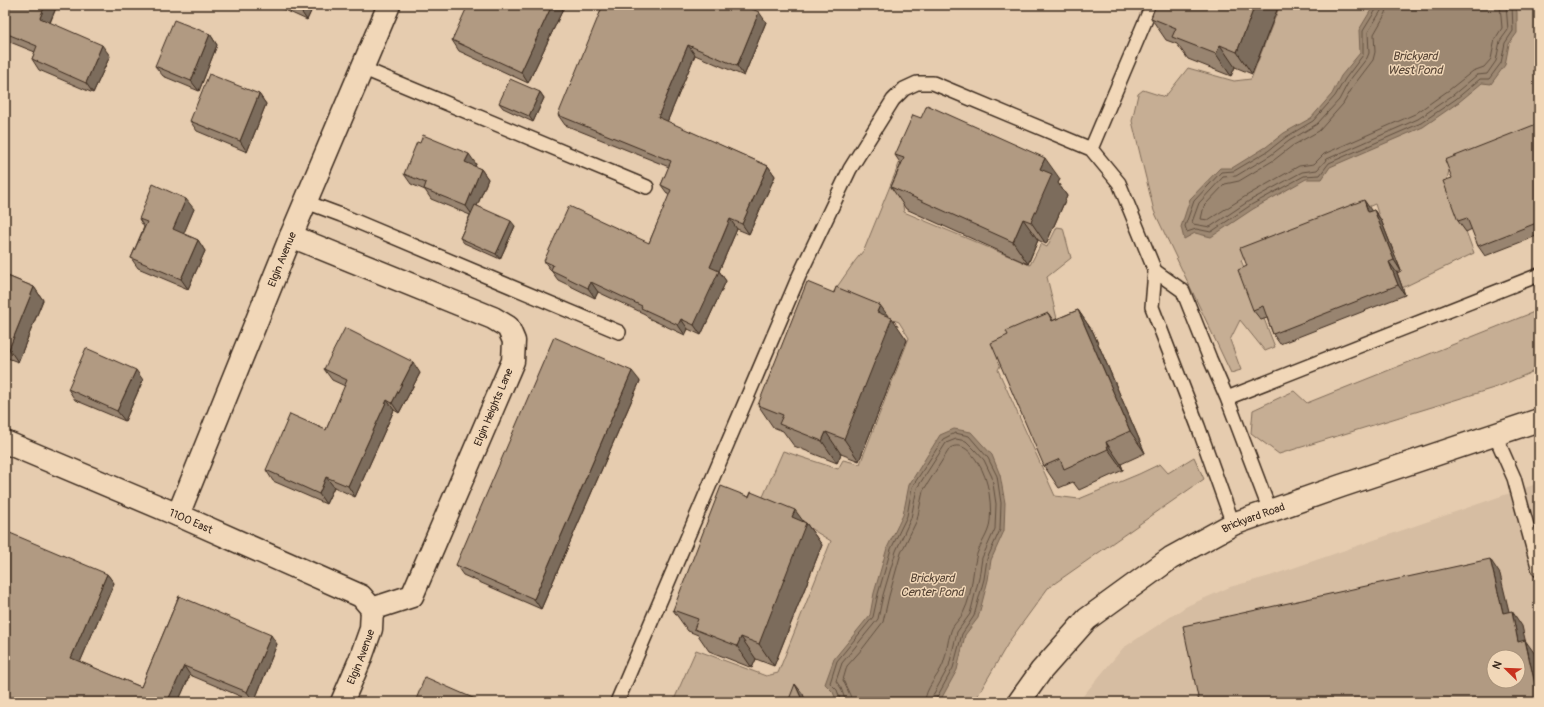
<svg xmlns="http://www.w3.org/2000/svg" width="1544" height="707" viewBox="0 0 1544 707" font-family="Pangolin,sans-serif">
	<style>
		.built { fill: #d6bda2; fill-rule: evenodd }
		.green { fill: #c6ae94; stroke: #806c59 }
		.water { fill: #9d8872; stroke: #766250 }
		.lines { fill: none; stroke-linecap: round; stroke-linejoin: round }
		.shore { stroke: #625040; stroke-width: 1 }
		.service-casing { stroke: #3b2a1e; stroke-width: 16 }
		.minor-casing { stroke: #3b2a1e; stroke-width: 25 }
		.tertiary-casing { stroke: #3b2a1e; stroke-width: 25 }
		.service { stroke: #f1d7b8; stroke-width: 13 }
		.minor { stroke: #f1d7b8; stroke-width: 22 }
		.tertiary { stroke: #f1d7b8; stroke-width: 22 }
		.wall { fill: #988470; stroke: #3b2a1e }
		.shaded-wall { fill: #7c6c5b; stroke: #3b2a1e }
		.building { fill: #b19a82; stroke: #3b2a1e; fill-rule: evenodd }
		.labels { text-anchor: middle; stroke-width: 3; stroke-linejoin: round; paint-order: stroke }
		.street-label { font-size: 11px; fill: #3b2a1e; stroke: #f1d7b8 }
		.water-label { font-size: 12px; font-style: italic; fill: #544233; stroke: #f1d7b8 }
	</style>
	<rect width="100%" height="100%" fill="#e6ccaf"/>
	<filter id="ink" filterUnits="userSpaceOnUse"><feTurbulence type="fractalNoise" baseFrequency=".025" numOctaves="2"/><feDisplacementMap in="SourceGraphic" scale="8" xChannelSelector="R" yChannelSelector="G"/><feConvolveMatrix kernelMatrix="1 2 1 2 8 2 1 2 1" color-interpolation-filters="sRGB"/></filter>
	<g filter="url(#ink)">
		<!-- built -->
		<path class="built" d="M 1539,483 L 1539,702 L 1078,702 L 1123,648 L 1187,606 L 1230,587 L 1270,576 ZM 1494,657 L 1518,657 L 1518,681 L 1494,681 Z"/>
		<!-- green -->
		<path class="green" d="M 1280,5 L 1539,5 L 1539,131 L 1450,165 L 1447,180 L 1474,253 L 1402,288 L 1375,204 L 1241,260 L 1275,347 L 1265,351 L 1240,320 L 1230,340 L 1241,370 L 1231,373 L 1154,211 L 1132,121 L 1138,94 L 1143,90 L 1165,97 L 1188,68 L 1234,81 L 1251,79 Z
			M 901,159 L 913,182 L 903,206 L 904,212 L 1030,265 L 1041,244 L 1047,247 L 1057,227 L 1063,228 L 1071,258 L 1047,277 L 1058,323 L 1006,353 L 998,370 L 1055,496 L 1079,499 L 1139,474 L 1160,464 L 1168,473 L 1194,457 L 1204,479 L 1048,588 L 1010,640 L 974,702 L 673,702 L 696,650 L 766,676 L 778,673 L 831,541 L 762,499 L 783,451 L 838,469 L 843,460 L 860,464 L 909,338 L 899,322 L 830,297 L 855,261 L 864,250 Z
			M 1539,310 L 1539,369 L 1497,387 L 1279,454 L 1251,433 L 1253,410 L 1294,391 L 1307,403 Z"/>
		<!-- water -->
		<path class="water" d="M 1374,5 L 1515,5 L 1517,12 L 1517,33 L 1509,44 L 1505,65 L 1491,84 L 1482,83 L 1459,102 L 1423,127 L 1330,167 L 1322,179 L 1306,179 L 1253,209 L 1211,237 L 1195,233 L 1184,239 L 1181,227 L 1190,199 L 1220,168 L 1232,168 L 1266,147 L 1284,133 L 1311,118 L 1332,94 L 1341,76 L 1360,53 L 1359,30 Z
			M 954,429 L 971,432 L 992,455 L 1000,475 L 1005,503 L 1004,531 L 991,560 L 988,580 L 978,618 L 965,635 L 957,670 L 940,701 L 938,702 L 837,702 L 833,692 L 825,684 L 834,659 L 870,615 L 874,593 L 887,548 L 903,515 L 909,485 L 940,435 Z"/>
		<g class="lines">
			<!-- shore -->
			<path class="shore" d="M 1377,5 L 1377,8 L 1363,31 L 1363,55 L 1345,79 L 1335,96 L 1313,121 L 1286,137 L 1268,151 L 1234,171 L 1221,172 L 1194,201 L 1185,226 L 1187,232 L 1196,229 L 1211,232 L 1251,205 L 1304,176 L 1320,175 L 1329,163 L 1421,123 L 1456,99 L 1480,79 L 1489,79 L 1501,63 L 1505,43 L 1513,31 L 1512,5
				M 1382,5 L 1381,11 L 1368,32 L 1369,53 L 1367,58 L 1349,81 L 1339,100 L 1317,124 L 1289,141 L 1271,155 L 1236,176 L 1223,177 L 1199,203 L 1192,222 L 1193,224 L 1210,227 L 1249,201 L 1302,172 L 1317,170 L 1327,159 L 1418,119 L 1453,95 L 1477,75 L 1487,74 L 1496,61 L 1500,41 L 1508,30 L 1506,5
				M 1388,5 L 1386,13 L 1374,34 L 1375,52 L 1373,60 L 1354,85 L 1343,104 L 1319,131 L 1292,146 L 1274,160 L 1239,181 L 1225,184 L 1204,206 L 1201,219 L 1208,220 L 1246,196 L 1299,166 L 1314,164 L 1324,154 L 1415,114 L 1449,90 L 1473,71 L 1484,67 L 1491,59 L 1495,39 L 1502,28 L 1500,5
				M 841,702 L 837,690 L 830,683 L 837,661 L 873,617 L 878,594 L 891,549 L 907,516 L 912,487 L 943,439 L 955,433 L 969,436 L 988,458 L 997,476 L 1001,503 L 1000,530 L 987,559 L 984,579 L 974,616 L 962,634 L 953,668 L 936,699 L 936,702
				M 846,702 L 841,688 L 836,681 L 842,663 L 878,619 L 883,595 L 896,551 L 911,518 L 917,488 L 946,443 L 956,439 L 966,441 L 975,450 L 984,460 L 992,477 L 996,504 L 995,529 L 982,558 L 979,578 L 970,614 L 957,632 L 949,666 L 932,697 L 931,702
				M 852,702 L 850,695 L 843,680 L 847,666 L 863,648 L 883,622 L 889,596 L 901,553 L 917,520 L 923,491 L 950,448 C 962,441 972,453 978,463 C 989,478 993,509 989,527 C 986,538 978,547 976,558 C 972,575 972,595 964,611 C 961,619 953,624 951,631 C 947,642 947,654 943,664 C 938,677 925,688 925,702"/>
			<defs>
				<path id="service" d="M 362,68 L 647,187
					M 1091,149 L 1152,5
					M 306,202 L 341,215 L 619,332
					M 1155,271 L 1183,291 L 1210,359 L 1227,398 L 1270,511
					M 1227,398 L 1539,275
					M 1495,435 L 1514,478 L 1539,570
					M 617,702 L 799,276 L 850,169 L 893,100 L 904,89 L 917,83 L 933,83 L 1091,149 L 1119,183 L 1155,271 L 1152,307 L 1198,426 L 1233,524"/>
				<g id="minor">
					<path d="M 291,236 L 493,318 L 508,327 L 514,341 L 513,361 L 412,596 L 372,609"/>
					<path id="s1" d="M 5,442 L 178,515 L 361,596 L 372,609"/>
					<path id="s2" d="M 178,515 L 291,236 L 389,5"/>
					<path id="s3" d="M 342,702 L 360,660 L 371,629 L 372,609"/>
				</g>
				<g id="tertiary">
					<path id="s4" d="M 1019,702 L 1041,671 L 1087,619 L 1171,558 L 1233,524 L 1341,486 L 1539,420"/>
				</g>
			</defs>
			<!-- service casing -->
			<use href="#service" class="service-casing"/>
			<!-- minor casing -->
			<use href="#minor" class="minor-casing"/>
			<!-- tertiary casing -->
			<use href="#tertiary" class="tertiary-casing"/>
			<!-- service -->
			<use href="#service" class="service"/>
			<!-- minor -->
			<use href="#minor" class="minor"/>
			<!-- tertiary -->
			<use href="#tertiary" class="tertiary"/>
		</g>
		<!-- wall -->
		<path class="wall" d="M 5,5 L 54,5 L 56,8 L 50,23 L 110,56 L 93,93 L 39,70 L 32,59 L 35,52 L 5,40 Z
			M 274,5 L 314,5 L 307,20 Z
			M 565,5 L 528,83 L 459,51 L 452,40 Z
			M 1156,5 L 1279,5 L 1252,74 L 1235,67 L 1231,76 L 1188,59 L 1177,44 L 1166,40 L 1151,18 Z
			M 670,9 L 766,22 L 744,76 L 695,55 L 667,122 L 768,166 L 775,176 L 749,234 L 737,229 L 719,271 L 726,281 L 701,335 L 688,329 L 685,335 L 648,318 L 645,314 L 598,292 L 595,298 L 558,280 L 544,261 L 649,243 L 669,196 L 661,185 L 669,167 L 565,125 L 558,115 Z
			M 210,34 L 217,45 L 199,91 L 163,76 L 155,66 Z
			M 540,92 L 544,98 L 533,122 L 503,108 L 499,103 Z
			M 259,94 L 266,104 L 247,152 L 197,131 L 190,121 Z
			M 1539,123 L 1539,235 L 1485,256 L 1478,246 L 1472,229 L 1466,232 L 1458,221 L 1452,178 Z
			M 895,155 L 1060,179 L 1058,183 L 1067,196 L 1046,244 L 1038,240 L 1028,264 L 906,209 L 891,187 L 901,164 Z
			M 476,164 L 475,167 L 481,169 L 488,179 L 477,206 L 515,226 L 500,259 L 464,243 L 460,238 L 470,215 L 431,199 L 425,190 L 411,184 L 404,174 Z
			M 194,209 L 183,234 L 198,240 L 205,251 L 188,289 L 138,268 L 131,258 L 144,227 L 139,219 Z
			M 1374,210 L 1381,220 L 1401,271 L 1397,273 L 1405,295 L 1280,344 L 1273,334 L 1267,318 L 1261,320 L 1253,310 L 1371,211 Z
			M 5,275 L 34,287 L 43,300 L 18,362 L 5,357 Z
			M 1078,310 L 1093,332 L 1145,453 L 1121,464 L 1123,470 L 1079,490 L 1073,482 L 1059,488 L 1044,466 L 1054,320 Z
			M 889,317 L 907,340 L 859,461 L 841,454 L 837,463 L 794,446 L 783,431 L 773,427 L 758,405 Z
			M 324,369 L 420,373 L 399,413 L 394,410 L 355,497 L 334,487 L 326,504 L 273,481 L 266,470 L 326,430 L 345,386 L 332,380 Z
			M 143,380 L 125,421 L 75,400 L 68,389 Z
			M 640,381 L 541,609 L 463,575 L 456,565 Z
			M 804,522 L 806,523 L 822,545 L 774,666 L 756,659 L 752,668 L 709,651 L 698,635 L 688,631 L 673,610 Z
			M 107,574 L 114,583 L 80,662 L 141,687 L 179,596 L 277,644 L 254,702 L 190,675 L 178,702 L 5,702 Z"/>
		<!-- shaded-wall -->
		<path class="shaded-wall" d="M 45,5 L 54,5 L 56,8 L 47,29 L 40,18 Z
			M 302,5 L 314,5 L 307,20 L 300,10 Z
			M 552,5 L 565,5 L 528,83 L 521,72 Z
			M 1255,5 L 1279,5 L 1252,74 L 1237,52 Z
			M 759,12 L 766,22 L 744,76 L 737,66 Z
			M 210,34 L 217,45 L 199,91 L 191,81 Z
			M 102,45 L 110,56 L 93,93 L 86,83 Z
			M 688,45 L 695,55 L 665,127 L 658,117 Z
			M 1220,45 L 1235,67 L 1231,76 L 1216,54 Z
			M 540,92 L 544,98 L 533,122 L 529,116 Z
			M 259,94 L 266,104 L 247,152 L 240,141 Z
			M 469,154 L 476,164 L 472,173 L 465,162 Z
			M 1045,158 L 1060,179 L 1058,183 L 1067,196 L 1046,244 L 1031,222 L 1040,169 Z
			M 768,166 L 775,176 L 749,234 L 742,224 Z
			M 481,169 L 488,179 L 473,216 L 466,206 Z
			M 186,199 L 194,209 L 181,240 L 173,229 Z
			M 1364,200 L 1371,210 L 1375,222 L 1368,212 Z
			M 1374,210 L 1381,220 L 1401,271 L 1394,260 Z
			M 730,219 L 737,229 L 719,271 L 726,281 L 701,335 L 694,325 L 710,267 Z
			M 1023,219 L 1038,240 L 1028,264 L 1013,242 Z
			M 511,221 L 515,226 L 500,259 L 496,254 Z
			M 198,240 L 205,251 L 188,289 L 181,279 Z
			M 1389,262 L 1397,273 L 1405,295 L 1398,285 Z
			M 591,282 L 598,292 L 595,298 L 588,288 Z
			M 34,287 L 43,300 L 18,362 L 9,349 Z
			M 880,305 L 891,320 L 892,318 L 907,340 L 859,461 L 844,439 L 877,312 Z
			M 1078,310 L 1093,332 L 1145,453 L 1130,431 Z
			M 1048,313 L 1064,335 L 1052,321 Z
			M 681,319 L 688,329 L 685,335 L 678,325 Z
			M 413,362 L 420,373 L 399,413 L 392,403 Z
			M 136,370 L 143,380 L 125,421 L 117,411 Z
			M 632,371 L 640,381 L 541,609 L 534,599 Z
			M 387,400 L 394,410 L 355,497 L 348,486 Z
			M 826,432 L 841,454 L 837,463 L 822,441 Z
			M 1106,442 L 1121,464 L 1123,470 L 1108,449 Z
			M 326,477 L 334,487 L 326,504 L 319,494 Z
			M 795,510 L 806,525 L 806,523 L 822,545 L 774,666 L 759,644 L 792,517 Z
			M 1490,559 L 1500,574 L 1513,628 L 1503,613 Z
			M 107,574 L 114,583 L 78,667 L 71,658 Z
			M 1512,611 L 1522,626 L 1529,657 L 1518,642 Z
			M 271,635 L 277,644 L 254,702 L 247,692 Z
			M 741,637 L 756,659 L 752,668 L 737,646 Z
			M 1525,640 L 1535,654 L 1539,671 L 1539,702 Z
			M 184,666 L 190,675 L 178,702 L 167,702 Z
			M 795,684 L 803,694 L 806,702 L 803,702 Z"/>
		<!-- building -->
		<path class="building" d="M 5,5 L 45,5 L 40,18 L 102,45 L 86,83 L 32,59 L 37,46 L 5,33 Z
			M 289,5 L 302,5 L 300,10 Z
			M 468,5 L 552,5 L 521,72 L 452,40 Z
			M 603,5 L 660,5 L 670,9 L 672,5 L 743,5 L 759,12 L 737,66 L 688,45 L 658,117 L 768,166 L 742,224 L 730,219 L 710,267 L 719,271 L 694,325 L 681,319 L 678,325 L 641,308 L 642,306 L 591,282 L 588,288 L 551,270 L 553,265 L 544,261 L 569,206 L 649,243 L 671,190 L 661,185 L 671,161 L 558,115 Z
			M 1156,5 L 1255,5 L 1237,52 L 1220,45 L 1216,54 L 1172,37 L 1176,28 L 1151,18 Z
			M 174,20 L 210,34 L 191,81 L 155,66 Z
			M 209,74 L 259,94 L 240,141 L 190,121 Z
			M 510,79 L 540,92 L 529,116 L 499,103 Z
			M 927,105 L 1045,158 L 1040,169 L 1052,174 L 1031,222 L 1023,219 L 1013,242 L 891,187 L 904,158 L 895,155 L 913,115 L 921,118 Z
			M 1539,123 L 1539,222 L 1478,246 L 1467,218 L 1458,221 L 1443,181 L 1452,178 L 1445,160 Z
			M 423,135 L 469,154 L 465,162 L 481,169 L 466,206 L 424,189 L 426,183 L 404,174 L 417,142 L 420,143 Z
			M 153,184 L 186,199 L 173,229 L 198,240 L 181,279 L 131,258 L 147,222 L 139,219 Z
			M 1364,200 L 1368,212 L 1374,210 L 1394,260 L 1389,262 L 1398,285 L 1273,334 L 1263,306 L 1253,310 L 1238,270 L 1247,266 L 1240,248 Z
			M 475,205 L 511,221 L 496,254 L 460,238 Z
			M 5,275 L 34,287 L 9,349 L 5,348 Z
			M 807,282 L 834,293 L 836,287 L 880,305 L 877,312 L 892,318 L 844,439 L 826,432 L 822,441 L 779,424 L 783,415 L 758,405 Z
			M 1078,310 L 1130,431 L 1106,442 L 1108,449 L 1064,469 L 1060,459 L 1044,466 L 991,343 L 1008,335 L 1006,331 L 1048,313 L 1052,321 Z
			M 345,328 L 413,362 L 392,403 L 387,400 L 348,486 L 326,477 L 319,494 L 266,470 L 290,414 L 326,430 L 347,380 L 324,369 Z
			M 554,337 L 632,371 L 534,599 L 456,565 Z
			M 86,348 L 136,370 L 117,411 L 68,389 Z
			M 721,486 L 749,497 L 751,492 L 795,510 L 792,517 L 806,523 L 759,644 L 741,637 L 737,646 L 694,629 L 698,619 L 673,610 Z
			M 10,533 L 107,574 L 71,658 L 141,687 L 179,596 L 271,635 L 247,692 L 184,666 L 167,702 L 5,702 L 5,546 Z
			M 1490,559 L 1503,613 L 1512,611 L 1518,642 L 1525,640 L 1539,702 L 1199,702 L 1183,626 ZM 1494,657 L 1518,657 L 1518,681 L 1494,681 Z
			M 425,677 L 482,702 L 415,702 Z
			M 795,684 L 803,702 L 788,702 Z"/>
	</g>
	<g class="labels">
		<!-- street labels -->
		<g class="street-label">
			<text dy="4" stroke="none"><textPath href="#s2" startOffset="276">Elgin Avenue</textPath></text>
			<text transform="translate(493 407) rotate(-67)" y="4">Elgin Heights Lane</text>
			<text dy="4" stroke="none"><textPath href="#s4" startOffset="303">Brickyard Road</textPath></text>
			<text dy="4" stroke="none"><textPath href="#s1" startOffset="202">1100 East</textPath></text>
			<text dy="4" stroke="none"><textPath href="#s3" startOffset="49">Elgin Avenue</textPath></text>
		</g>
		<!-- water labels -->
		<g class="water-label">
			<text x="1415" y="60">Brickyard<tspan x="1415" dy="14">West Pond</tspan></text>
			<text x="932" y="582">Brickyard<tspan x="932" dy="14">Center Pond</tspan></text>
		</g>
	</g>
	<!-- margin -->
	<rect width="1544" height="707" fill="none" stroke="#f1d7b8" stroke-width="20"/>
	<rect x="10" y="10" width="1524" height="687" fill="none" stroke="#3b2a1e" stroke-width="1.5" filter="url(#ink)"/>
	<!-- north arrow -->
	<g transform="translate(1506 669) rotate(293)"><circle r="19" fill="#f1d7b8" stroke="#a8927a"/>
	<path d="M0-3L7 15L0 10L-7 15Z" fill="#c8321e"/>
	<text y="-6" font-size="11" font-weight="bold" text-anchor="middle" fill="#3b2a1e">N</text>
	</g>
</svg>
